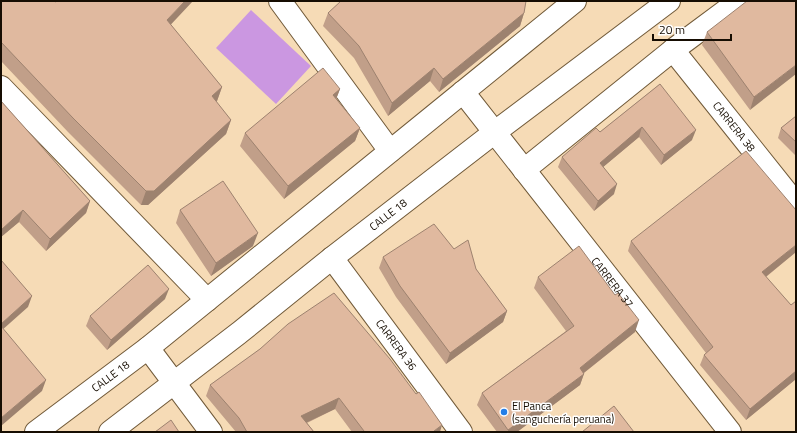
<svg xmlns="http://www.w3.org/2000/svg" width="797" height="433" viewBox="0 0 797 433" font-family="'Titillium Web',sans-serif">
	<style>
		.green { fill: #cb97e1 }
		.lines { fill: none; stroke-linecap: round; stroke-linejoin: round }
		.minor-casing { stroke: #715a39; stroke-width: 24 }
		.major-casing { stroke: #715a39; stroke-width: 24 }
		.minor { stroke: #fff; stroke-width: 22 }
		.major { stroke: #fff; stroke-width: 22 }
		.wall { fill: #c19f89 }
		.shaded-wall { fill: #9d826f }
		.building { fill: #e0b99f; stroke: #9d826f }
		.poi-dot { fill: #247ee8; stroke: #fff; stroke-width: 1.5 }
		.labels { text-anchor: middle; stroke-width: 3; stroke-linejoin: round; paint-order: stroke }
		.street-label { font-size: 11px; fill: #160d02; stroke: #fff }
		.poi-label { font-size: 11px; fill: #160d02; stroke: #fff; text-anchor: start }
	</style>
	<rect width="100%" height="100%" fill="#f6dbb6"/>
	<!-- green -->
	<path class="green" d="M 251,10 L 311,66 L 276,104 L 216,48 Z"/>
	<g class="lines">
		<defs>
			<g id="minor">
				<path d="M 280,1 L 390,151"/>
				<path id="s1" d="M 673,50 L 796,204"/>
				<path d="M 1,87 L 207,300"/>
				<path id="s2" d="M 463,92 L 730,432"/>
				<path d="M 524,170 L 673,50 L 739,1"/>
				<path id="s3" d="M 332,258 L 461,432"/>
				<path d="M 148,348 L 211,432"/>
			</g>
			<g id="major">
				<path id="s4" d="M 36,432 L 148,348 L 575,1"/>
				<path id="s5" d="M 110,432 L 239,333 L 332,258 L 495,132 L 669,1"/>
			</g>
		</defs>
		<!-- minor casing -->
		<use href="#minor" class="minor-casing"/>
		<!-- major casing -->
		<use href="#major" class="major-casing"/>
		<!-- minor -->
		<use href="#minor" class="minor"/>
		<!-- major -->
		<use href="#major" class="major"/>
	</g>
	<!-- wall -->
	<path class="wall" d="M 1,1 L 56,2 L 171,25 L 222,87 L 217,101 L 216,102 L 231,120 L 226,134 L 148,205 L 141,205 L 68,132 L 1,61 Z
		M 796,1 L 750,110 L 702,45 L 707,32 Z
		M 328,13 L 524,13 L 520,26 L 439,92 L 430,81 L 388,116 L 354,58 L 323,26 Z
		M 660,84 L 692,140 L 661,165 L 639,137 L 603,167 L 614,194 L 594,211 L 558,167 L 562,157 L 600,132 Z
		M 340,89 L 336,99 L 360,128 L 355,141 L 284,199 L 240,146 L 245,133 Z
		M 1,101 L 90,201 L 86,213 L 46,251 L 19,222 L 1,237 Z
		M 796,116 L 796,156 L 778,138 L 781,128 Z
		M 180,210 L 253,246 L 211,276 L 176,223 Z
		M 631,241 L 796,252 L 766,277 L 791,305 L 796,301 L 796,379 L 746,420 L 700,365 L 704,355 L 706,353 L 628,251 Z
		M 454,249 L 476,269 L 507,311 L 503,322 L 446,364 L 396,297 L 379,268 L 383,257 Z
		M 538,277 L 635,332 L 584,373 L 580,385 L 517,432 L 497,432 L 477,405 L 482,393 L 566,331 L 534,288 Z
		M 165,299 L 107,350 L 86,326 L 90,316 Z
		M 260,349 L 440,432 L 352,432 L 335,409 L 307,423 L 314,432 L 236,432 L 206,396 L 210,385 Z"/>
	<!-- shaded-wall -->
	<path class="shaded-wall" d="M 185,1 L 193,1 L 162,34 L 167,20 Z
		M 524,13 L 520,26 L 439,92 L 443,79 Z
		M 796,65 L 796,74 L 750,110 L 754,97 Z
		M 434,68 L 430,81 L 388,116 L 392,103 Z
		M 222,87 L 217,101 L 206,110 L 212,96 Z
		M 340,89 L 335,102 L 333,95 Z
		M 231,120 L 226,134 L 148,205 L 141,205 L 146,191 Z
		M 642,127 L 639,137 L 596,173 L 600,163 Z
		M 360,128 L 355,141 L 284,199 L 288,186 Z
		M 696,130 L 692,140 L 661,165 L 664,155 Z
		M 617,184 L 614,194 L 594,211 L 598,201 Z
		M 90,201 L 86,213 L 46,251 L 50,239 Z
		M 23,210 L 19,222 L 1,237 L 1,230 Z
		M 258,233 L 253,246 L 211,276 L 216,263 Z
		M 796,245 L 796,252 L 758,283 L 762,272 Z
		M 169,289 L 165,299 L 107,350 L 111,340 Z
		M 32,296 L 28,307 L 1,331 L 1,324 Z
		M 507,311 L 503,322 L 446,364 L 450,353 Z
		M 639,320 L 635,332 L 576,379 L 580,368 Z
		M 796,371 L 796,379 L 746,420 L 750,409 Z
		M 584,374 L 580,385 L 517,432 L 508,432 L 508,430 Z
		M 46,380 L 42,391 L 1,426 L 1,418 Z
		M 339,398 L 335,409 L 297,427 L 301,416 Z
		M 442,425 L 440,432 L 433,432 L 434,431 Z"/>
	<!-- building -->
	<path class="building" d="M 1,1 L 54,1 L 56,2 L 57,1 L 185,1 L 167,20 L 222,87 L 212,96 L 231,120 L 154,191 L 146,191 L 73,118 L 1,42 Z
		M 341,1 L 526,1 L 524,13 L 443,79 L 434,68 L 392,103 L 359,46 L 328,13 Z
		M 747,1 L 796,1 L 796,65 L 754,97 L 707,32 Z
		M 323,68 L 340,89 L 333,95 L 360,128 L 288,186 L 245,133 Z
		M 660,84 L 696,130 L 664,155 L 642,127 L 600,163 L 617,184 L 598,201 L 562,157 L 596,128 L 600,132 Z
		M 1,101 L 90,201 L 50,239 L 23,210 L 1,230 Z
		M 796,116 L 796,142 L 781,128 Z
		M 746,151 L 796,210 L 796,245 L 762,272 L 791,305 L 796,301 L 796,371 L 750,409 L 704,355 L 713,347 L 631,241 Z
		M 223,181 L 258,233 L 216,263 L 180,210 Z
		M 434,224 L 454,249 L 468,240 L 476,269 L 507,311 L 450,353 L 400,286 L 383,257 Z
		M 579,246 L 615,295 L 618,293 L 639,320 L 580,368 L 584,374 L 508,430 L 482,393 L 574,326 L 538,277 Z
		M 1,260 L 32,296 L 1,324 Z
		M 148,265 L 169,289 L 111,340 L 90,316 Z
		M 334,293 L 390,359 L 416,394 L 419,392 L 442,425 L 434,431 L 434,432 L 363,432 L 364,431 L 339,398 L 301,416 L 314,432 L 247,432 L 239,418 L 210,385 L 260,349 L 288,324 Z
		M 1,326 L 46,380 L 1,418 Z
		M 614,406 L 634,432 L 582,432 Z
		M 171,420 L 179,432 L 155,432 Z"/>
	<!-- markers -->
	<circle class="poi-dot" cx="504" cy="412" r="4"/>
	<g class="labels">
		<!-- street labels -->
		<g class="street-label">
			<text dy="4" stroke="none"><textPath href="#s1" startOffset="98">CARRERA 38</textPath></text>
			<text dy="4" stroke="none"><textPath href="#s5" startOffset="353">CALLE 18</textPath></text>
			<text dy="4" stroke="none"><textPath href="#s2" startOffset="242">CARRERA 37</textPath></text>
			<text dy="4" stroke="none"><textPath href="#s3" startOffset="108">CARRERA 36</textPath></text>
			<text dy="4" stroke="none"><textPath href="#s4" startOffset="93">CALLE 18</textPath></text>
		</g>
		<!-- poi labels -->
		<g class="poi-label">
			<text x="512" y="410">El Panca<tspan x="512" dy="13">(sanguchería peruana)</tspan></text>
		</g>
	</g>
	<!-- border -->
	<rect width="797" height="433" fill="none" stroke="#160d02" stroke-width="4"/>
	<!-- scale -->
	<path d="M653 34v6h78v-6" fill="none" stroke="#160d02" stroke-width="2"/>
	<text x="659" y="34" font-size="12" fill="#160d02" stroke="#ffffff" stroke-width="3" paint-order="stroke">20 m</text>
</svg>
